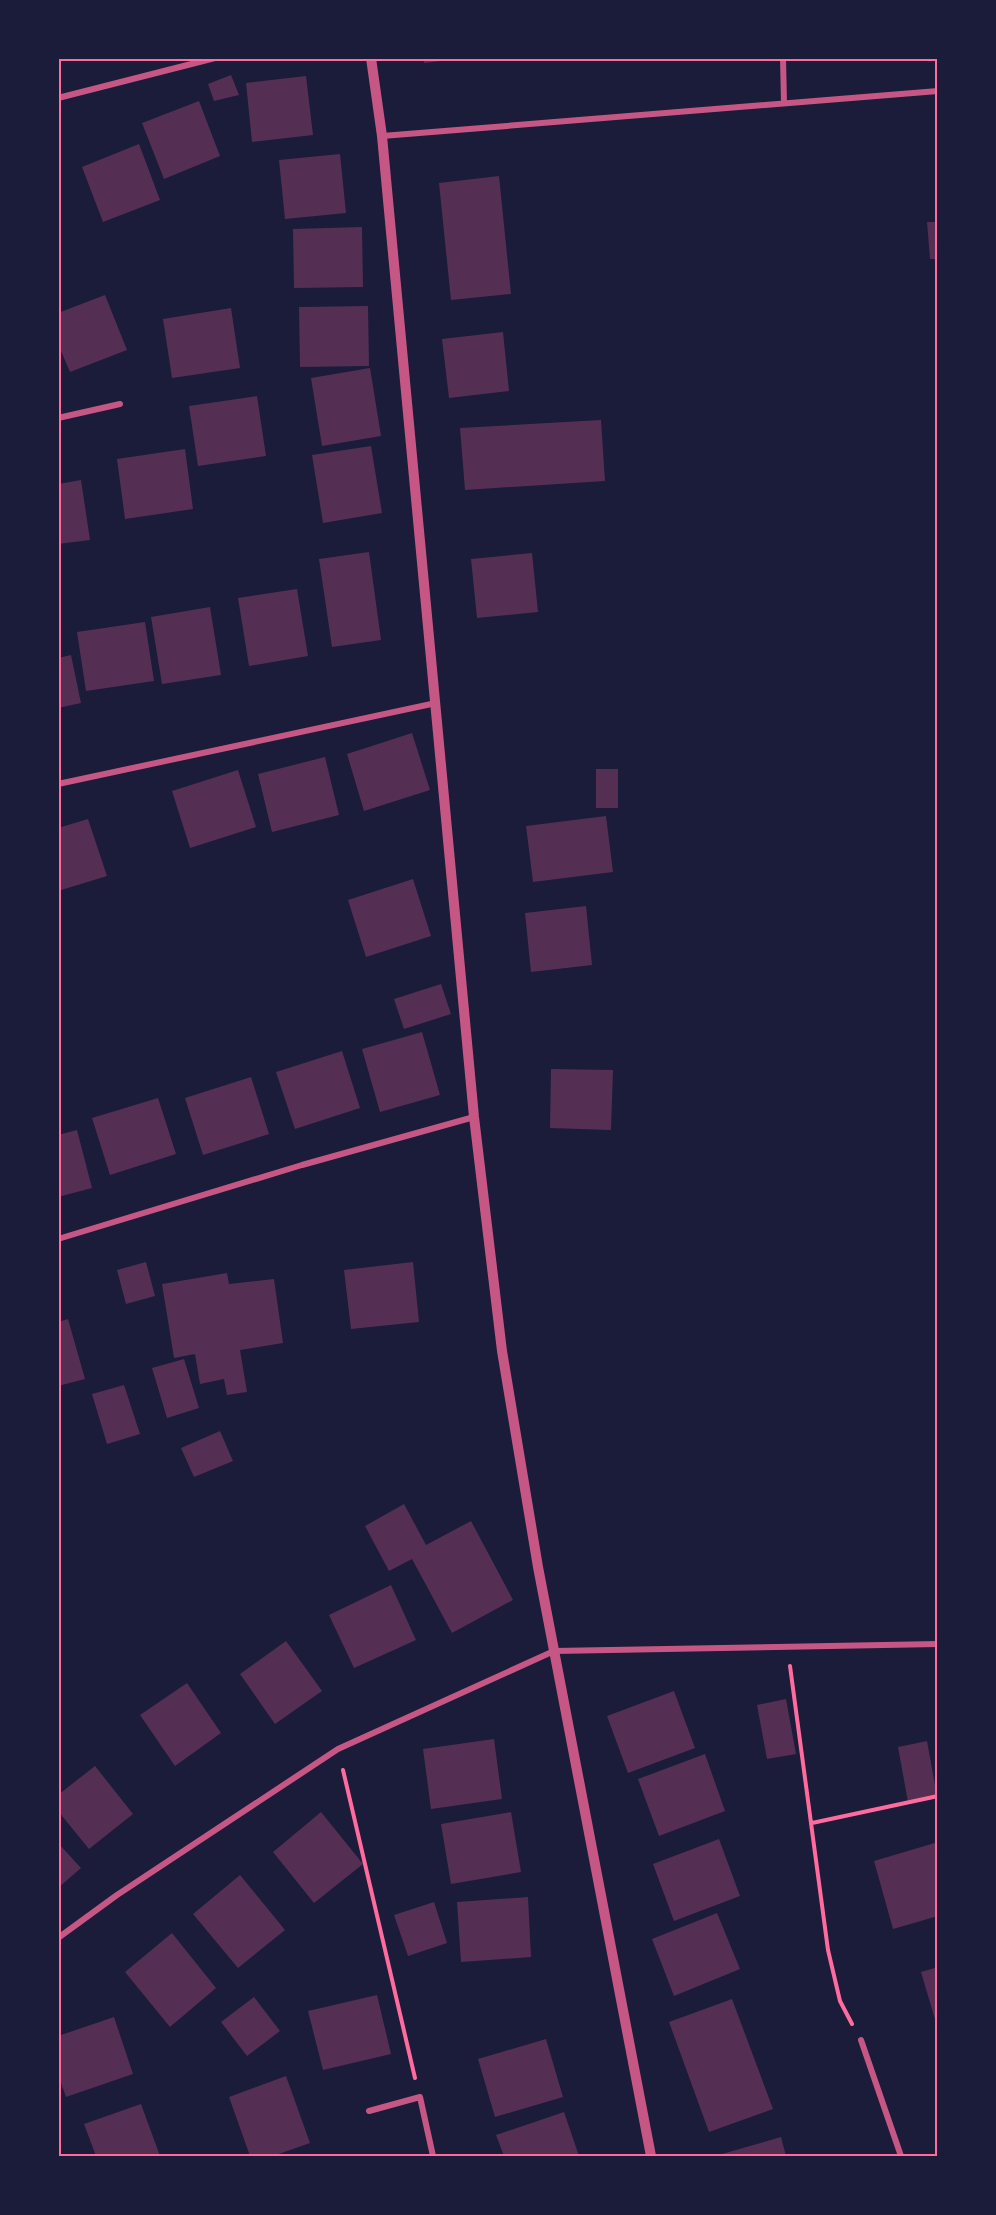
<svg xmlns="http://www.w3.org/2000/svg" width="996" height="2215" viewBox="0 0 996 2215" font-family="Cabin,sans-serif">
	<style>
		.building { fill: #542f53 }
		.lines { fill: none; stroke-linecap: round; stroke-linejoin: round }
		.path { stroke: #ff6b9d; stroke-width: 4 }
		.minor { stroke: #c65784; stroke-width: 6 }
		.tertiary { stroke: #c65784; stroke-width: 10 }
		.neatline { fill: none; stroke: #ff6b9d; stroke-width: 2 }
	</style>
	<rect width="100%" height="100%" fill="#1b1b3a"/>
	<!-- building -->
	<path class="building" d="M 424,58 L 450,58 L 450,60 L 424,63 Z
		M 231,75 L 239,95 L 214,101 L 208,84 Z
		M 306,76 L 313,135 L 252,142 L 246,83 Z
		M 199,101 L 220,156 L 164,179 L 142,123 Z
		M 139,144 L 160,200 L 103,222 L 82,167 Z
		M 340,154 L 346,213 L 285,219 L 279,160 Z
		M 499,176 L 511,294 L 451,300 L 439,183 Z
		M 927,222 L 938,222 L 938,259 L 930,259 Z
		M 362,227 L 363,287 L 294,288 L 293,229 Z
		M 105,295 L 127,350 L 70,372 L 58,344 L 58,313 Z
		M 368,306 L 369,366 L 300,367 L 299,307 Z
		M 231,308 L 240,368 L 172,378 L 163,319 Z
		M 503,332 L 509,391 L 449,398 L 442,339 Z
		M 370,368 L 381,436 L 322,446 L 311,378 Z
		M 257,396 L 266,456 L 198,466 L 189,406 Z
		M 601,420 L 605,481 L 465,490 L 460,428 Z
		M 371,446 L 382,513 L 323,523 L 312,455 Z
		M 185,449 L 193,509 L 125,519 L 117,459 Z
		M 81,480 L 90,540 L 58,544 L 58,484 Z
		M 369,552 L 381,640 L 332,647 L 319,559 Z
		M 532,553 L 538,612 L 477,618 L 471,559 Z
		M 297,589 L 308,656 L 249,666 L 238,598 Z
		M 210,607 L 221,675 L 162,684 L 151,617 Z
		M 145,622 L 154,681 L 86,691 L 77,632 Z
		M 71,655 L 81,703 L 58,708 L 58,658 Z
		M 412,733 L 430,790 L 364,811 L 347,754 Z
		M 325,757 L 339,815 L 272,832 L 258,774 Z
		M 596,769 L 618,769 L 618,808 L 596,808 Z
		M 238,770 L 256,827 L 190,848 L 172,791 Z
		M 606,816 L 613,872 L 533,882 L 526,826 Z
		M 88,819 L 107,876 L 58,891 L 58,828 Z
		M 413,879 L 431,936 L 366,957 L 348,900 Z
		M 586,906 L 592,965 L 531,972 L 525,913 Z
		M 441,984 L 451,1014 L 404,1029 L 394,999 Z
		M 422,1032 L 440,1095 L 380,1112 L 362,1049 Z
		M 342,1051 L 360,1108 L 295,1129 L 276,1072 Z
		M 551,1069 L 613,1070 L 611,1130 L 550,1128 Z
		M 251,1077 L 269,1134 L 203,1155 L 185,1098 Z
		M 158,1098 L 176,1154 L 110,1175 L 92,1118 Z
		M 77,1130 L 92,1188 L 58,1197 L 58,1135 Z
		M 146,1262 L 155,1296 L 126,1304 L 117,1270 Z
		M 413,1262 L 419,1322 L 351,1329 L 344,1270 Z
		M 227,1273 L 229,1284 L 274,1279 L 283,1343 L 240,1350 L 247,1392 L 227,1395 L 224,1379 L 200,1384 L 195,1354 L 174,1358 L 162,1284 Z
		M 68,1319 L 85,1379 L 58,1386 L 58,1322 Z
		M 184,1359 L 199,1408 L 167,1418 L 152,1368 Z
		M 124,1385 L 140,1434 L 107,1444 L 92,1394 Z
		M 220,1431 L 233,1461 L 194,1477 L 181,1448 Z
		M 404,1504 L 426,1545 L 471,1521 L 513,1600 L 452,1633 L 412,1559 L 389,1571 L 365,1526 Z
		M 391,1585 L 416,1640 L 354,1668 L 329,1615 Z
		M 286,1641 L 322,1691 L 275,1724 L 240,1674 Z
		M 187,1683 L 221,1733 L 175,1766 L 140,1715 Z
		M 674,1691 L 695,1748 L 628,1773 L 607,1716 Z
		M 786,1699 L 796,1754 L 767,1759 L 757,1705 Z
		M 494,1739 L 502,1799 L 431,1809 L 423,1749 Z
		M 927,1741 L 937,1796 L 908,1802 L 898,1747 Z
		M 705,1754 L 725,1811 L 659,1836 L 638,1779 Z
		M 95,1766 L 133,1814 L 89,1849 L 58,1811 L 58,1795 Z
		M 321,1812 L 363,1864 L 314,1903 L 273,1852 Z
		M 511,1812 L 521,1872 L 451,1884 L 441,1824 Z
		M 719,1839 L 740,1896 L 674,1921 L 653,1864 Z
		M 938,1842 L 938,1916 L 893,1929 L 874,1861 Z
		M 58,1843 L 81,1868 L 58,1888 Z
		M 240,1875 L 285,1930 L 238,1968 L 193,1914 Z
		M 528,1897 L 531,1957 L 461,1962 L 457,1902 Z
		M 434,1902 L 447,1943 L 408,1956 L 394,1915 Z
		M 717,1913 L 740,1969 L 674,1996 L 652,1939 Z
		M 172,1933 L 216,1988 L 170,2027 L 125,1972 Z
		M 938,1967 L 938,2026 L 937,2026 L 921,1972 Z
		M 377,1995 L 391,2054 L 323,2070 L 308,2011 Z
		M 254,1997 L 280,2031 L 247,2056 L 221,2022 Z
		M 732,1999 L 773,2109 L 709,2132 L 669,2022 Z
		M 114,2017 L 133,2074 L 66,2097 L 58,2074 L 58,2036 Z
		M 546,2039 L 563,2097 L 495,2117 L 478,2059 Z
		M 286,2076 L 310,2143 L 273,2156 L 250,2156 L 229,2097 Z
		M 141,2104 L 160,2156 L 96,2156 L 84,2124 Z
		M 564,2112 L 579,2156 L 504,2156 L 496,2135 Z
		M 781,2137 L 786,2156 L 715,2156 Z"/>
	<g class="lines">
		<!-- path -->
		<path class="path" d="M 790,1666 L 828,1950 L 840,2001 L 852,2024
			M 343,1770 L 415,2078
			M 812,1823 L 938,1796"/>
		<!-- minor -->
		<path class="minor" d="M 783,58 L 784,103
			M 58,98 L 215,58
			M 382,136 L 938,91
			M 58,418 L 120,404
			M 58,784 L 436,703
			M 58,1239 L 302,1165 L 474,1117
			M 58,1938 L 117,1895 L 338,1749 L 554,1651 L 938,1644
			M 861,2040 L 901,2156
			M 369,2111 L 420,2097 L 433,2156"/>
		<!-- tertiary -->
		<path class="tertiary" d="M 371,58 L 382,136 L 474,1117 L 502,1351 L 538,1567 L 651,2156"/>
	</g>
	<!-- border -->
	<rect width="996" height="2215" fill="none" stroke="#1b1b3a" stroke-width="120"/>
	<rect x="60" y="60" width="876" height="2095" class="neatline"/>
</svg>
